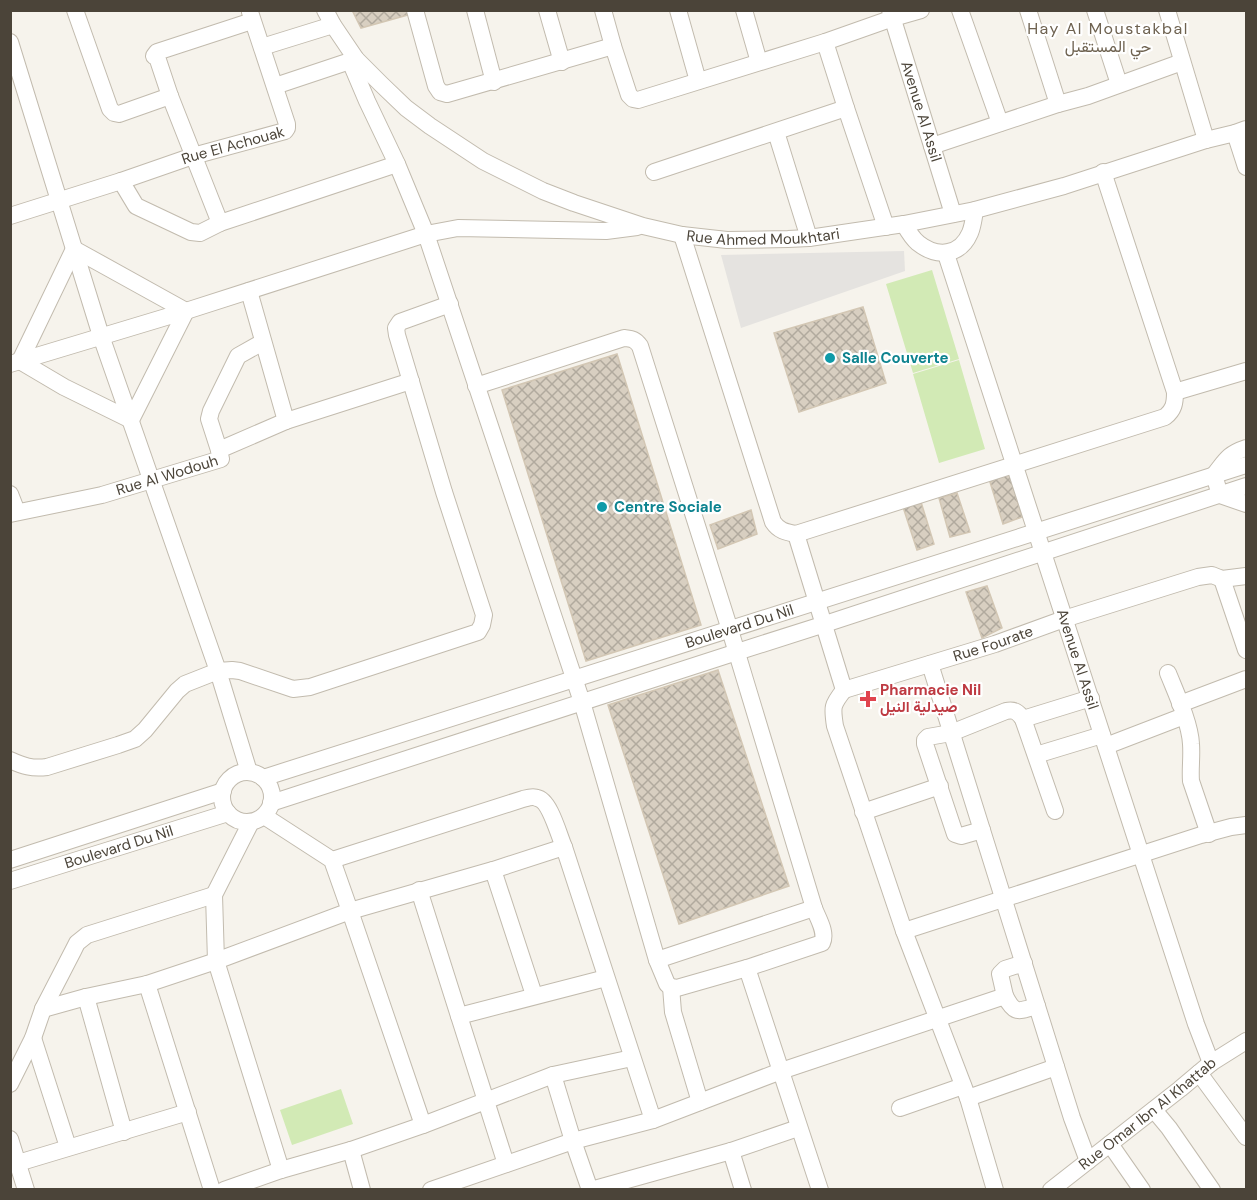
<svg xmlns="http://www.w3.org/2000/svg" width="1257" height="1200" viewBox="0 0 1257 1200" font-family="'DM Sans',Vazirmatn,sans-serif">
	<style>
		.green { fill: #d2eab5 }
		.parking { fill: #e5e3e0 }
		.building { fill: url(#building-cross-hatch); stroke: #d3c7b4; stroke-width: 1.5 }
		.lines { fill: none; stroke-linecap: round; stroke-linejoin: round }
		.minor-casing { stroke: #c2bbae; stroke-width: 18 }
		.minor { stroke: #fff; stroke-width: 16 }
		.culture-dot { fill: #0f9aa8; stroke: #fff; stroke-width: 2 }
		.health-dot { fill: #e0444e; stroke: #fff; stroke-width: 2 }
		.labels { text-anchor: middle; stroke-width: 4.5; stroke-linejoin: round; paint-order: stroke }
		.street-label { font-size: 15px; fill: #4b4439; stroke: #fff }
		.culture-label { font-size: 15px; font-weight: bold; fill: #0d838f; stroke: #fff; text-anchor: start }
		.health-label { font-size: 15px; font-weight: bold; fill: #be3a42; stroke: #fff; text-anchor: start }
		.neighbourhood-label { font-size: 16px; letter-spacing: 1.5px; fill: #6e6250; stroke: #fff }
	</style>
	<defs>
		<pattern id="building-cross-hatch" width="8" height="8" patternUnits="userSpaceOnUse" patternTransform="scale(1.5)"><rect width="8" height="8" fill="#d8cfc1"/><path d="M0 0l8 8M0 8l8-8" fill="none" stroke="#b1aa9e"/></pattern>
	</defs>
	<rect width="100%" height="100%" fill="#f6f3ec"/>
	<!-- green -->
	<path class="green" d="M 932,270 L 959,359 L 913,373 L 886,284 Z
		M 959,360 L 985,449 L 939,463 L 913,374 Z
		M 341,1089 L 353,1124 L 292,1145 L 280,1110 Z"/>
	<!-- parking -->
	<path class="parking" d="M 904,251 L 905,271 L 741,328 L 721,255 Z"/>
	<!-- building -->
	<path class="building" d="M 352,10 L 407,10 L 408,15 L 361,28 Z
		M 863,307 L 886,383 L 799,412 L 774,333 Z
		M 617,354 L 701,625 L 586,661 L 502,390 Z
		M 1009,472 L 1022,517 L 1003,524 L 990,482 Z
		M 957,493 L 970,532 L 950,537 L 939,498 Z
		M 921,502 L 934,544 L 917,550 L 903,507 Z
		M 751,510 L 757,534 L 718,549 L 710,525 Z
		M 987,586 L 1002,628 L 982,638 L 966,592 Z
		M 718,670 L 789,886 L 679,924 L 608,705 Z"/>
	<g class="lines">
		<defs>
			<g id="minor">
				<path d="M 75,10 L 110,109 L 114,113 L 119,114 L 170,96"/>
				<path id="s1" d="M 325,10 L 333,25 L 356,59 L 381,84 L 406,108 L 430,126 L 483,161 L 543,191 L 574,203 L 643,226 L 682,235 L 727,240 L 788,239 L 809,238 L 904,224 L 975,210 L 1064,186 L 1206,140 L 1235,133 L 1246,129"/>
				<path d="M 415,10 L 436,86 L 440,92 L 447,94 L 613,46"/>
				<path d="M 475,10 L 494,82"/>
				<path d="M 547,10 L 562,62"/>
				<path d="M 603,10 L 613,46 L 629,95 L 633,99 L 638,100 L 825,42 L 893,18 L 921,10"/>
				<path d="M 678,10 L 698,81"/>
				<path d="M 744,10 L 759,62"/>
				<path id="s2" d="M 890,10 L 953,214"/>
				<path d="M 960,10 L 1000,123"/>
				<path d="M 1028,10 L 1058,104"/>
				<path d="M 1095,10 L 1119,84"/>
				<path d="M 1167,10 L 1206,140"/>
				<path d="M 252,21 L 157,52 L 154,56 L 157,57 L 170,96 L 220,223 L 397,164"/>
				<path d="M 10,42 L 101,336 L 218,671 L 249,772"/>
				<path d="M 825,42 L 846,108 L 886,227"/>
				<path d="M 262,47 L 333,25"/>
				<path d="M 350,61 L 367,101 L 397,164 L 426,234 L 582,702 L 657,960 L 667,984 L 671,987 L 677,988 L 747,968 L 822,943 C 827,932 818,919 814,908 L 730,630 L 640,346 C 635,339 632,339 624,338 L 476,386"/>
				<path d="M 275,86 L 356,59"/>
				<path d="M 776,132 L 809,238"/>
				<path d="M 1235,133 L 1246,167"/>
				<path d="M 932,146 L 1058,104 L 1088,96 L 1182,62"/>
				<path d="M 654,172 L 846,108"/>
				<path d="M 121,181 L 136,206 L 191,232 L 200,233 L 220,223"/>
				<path id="s3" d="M 10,216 L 121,181 L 193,156 L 285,131 L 287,128 L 287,124 L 250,12"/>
				<path d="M 904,224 C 908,231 912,238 918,243 C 937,258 960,256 970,233 C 973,226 974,217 975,210"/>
				<path d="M 682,235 L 773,522 C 779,531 786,532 796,534 L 1165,417 C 1174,410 1175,403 1175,392 L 1103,172"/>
				<path id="s4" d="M 946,254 L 1196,1024 L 1211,1063"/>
				<path d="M 249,291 L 286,421"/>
				<path d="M 20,361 L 64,387 L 131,420 L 186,311 L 74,249"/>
				<path d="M 20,361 L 74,249"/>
				<path d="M 10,364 L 186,311 L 426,234 L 458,228 L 606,231 L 637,227"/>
				<path d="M 1175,392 L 1246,371"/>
				<path d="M 1246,448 C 1228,454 1226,460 1214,475 L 1220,495 L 1246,504"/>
				<path d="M 219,450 L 209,419 L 211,411 L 238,356 L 263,342"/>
				<path d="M 10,494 L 17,512"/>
				<path id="s5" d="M 10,514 L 102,495 L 221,459 L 219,450 L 286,421 L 411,381"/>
				<path d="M 796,534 L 844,690"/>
				<path d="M 1222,579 L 1246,650"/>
				<path d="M 930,664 L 1072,1118 L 1088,1161"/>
				<path d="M 1168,673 C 1176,693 1190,723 1191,744 C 1192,757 1190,769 1191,781 L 1209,834"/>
				<path d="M 844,690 C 832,705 832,707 835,726 L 904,931 L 968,1098 L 995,1190"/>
				<path id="s6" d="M 844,690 L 995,644 L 1064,619 L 1198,577 L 1212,575 L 1222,579 L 1246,576"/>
				<path d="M 1180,704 L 1246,679"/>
				<path d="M 1023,719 L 1091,698"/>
				<path d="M 1106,746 L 1184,716"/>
				<path d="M 1036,755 L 1102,735"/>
				<path d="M 10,760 C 23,766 32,769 47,767 L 118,745 L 135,739 L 145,730 L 177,691 L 185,684 L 218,671 L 232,670 L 240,671 L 293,689 L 310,687 L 478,632 L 482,625 L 484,615 L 444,492 L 397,335 L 396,328 L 400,322 L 450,304"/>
				<circle cx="247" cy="797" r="25"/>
				<path id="s7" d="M 263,778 L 1246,465"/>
				<path d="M 271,803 L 737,652 L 825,624 L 1246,486"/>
				<path d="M 863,812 L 940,786"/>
				<path d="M 264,816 L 332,860 L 350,911 L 423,1125"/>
				<path d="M 251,822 L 214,895 L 216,961 L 281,1170"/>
				<path d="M 982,830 L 961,836 L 955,834 L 925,744 L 925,740 L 928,737 L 951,733 L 1006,711 C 1014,709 1018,712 1023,719 L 1055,811"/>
				<path d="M 10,860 L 223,791"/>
				<path d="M 332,860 L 523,799 C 527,798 533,796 537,798 C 550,800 559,836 564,847 L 653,1120"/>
				<path d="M 493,870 L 534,995"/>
				<path id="s8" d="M 10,881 L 228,813"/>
				<path d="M 419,890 L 506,1164"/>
				<path d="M 904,931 L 1201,835 L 1231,827 L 1246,825"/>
				<path d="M 657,960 L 814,908"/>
				<path d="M 747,968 L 820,1190"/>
				<path d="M 147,984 L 212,1190"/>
				<path d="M 671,987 L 673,1012 L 700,1102"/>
				<path d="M 1005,996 L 1000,974 L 1005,969 L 1024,963"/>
				<path d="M 86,997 L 124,1132"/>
				<path d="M 43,1009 L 86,997 L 147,984 L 216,961 L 350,911 L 493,870 L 564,847"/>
				<path d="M 459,1016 L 606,978"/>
				<path d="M 33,1038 L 68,1147"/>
				<path d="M 1199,1073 L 1246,1137"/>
				<path d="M 553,1075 L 573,1141 L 590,1190"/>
				<path d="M 10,1084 L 33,1038 L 43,1009 L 73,951 L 77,943 L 87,935 L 214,895"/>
				<path d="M 968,1098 L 1056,1067"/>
				<path d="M 900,1108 L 963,1086"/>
				<path d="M 1154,1110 L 1169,1128 L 1212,1190"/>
				<path d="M 10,1139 L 26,1190"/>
				<path d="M 1110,1144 L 1142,1190"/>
				<path d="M 351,1150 L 362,1190"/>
				<path d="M 731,1151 L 743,1190"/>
				<path d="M 18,1163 L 188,1112"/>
				<path d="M 224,1190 L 281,1170 L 351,1150 L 423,1125 L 553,1075 L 632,1058"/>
				<path d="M 431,1190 L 573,1141 L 653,1120 L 781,1071 L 1005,996 C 1015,1015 1018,1011 1037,1006"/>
				<path d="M 591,1190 L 731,1151 L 798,1128"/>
				<path id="s9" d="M 1051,1190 L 1180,1089 L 1211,1063 L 1246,1041"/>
			</g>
		</defs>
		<!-- minor casing -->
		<use href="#minor" class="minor-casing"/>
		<!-- minor -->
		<use href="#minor" class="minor"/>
	</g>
	<!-- markers -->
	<g class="culture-dot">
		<circle cx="830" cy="358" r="6"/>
		<circle cx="602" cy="507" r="6"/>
	</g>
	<path class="health-dot" d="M865 690h6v6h6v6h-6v6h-6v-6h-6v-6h6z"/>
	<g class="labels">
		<!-- street labels -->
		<g class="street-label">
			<text dy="5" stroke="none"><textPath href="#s2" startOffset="106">Avenue Al Assil</textPath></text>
			<text dy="5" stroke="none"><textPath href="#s3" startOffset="234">Rue El Achouak</textPath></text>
			<text dy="5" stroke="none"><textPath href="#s1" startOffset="516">Rue Ahmed Moukhtari</textPath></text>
			<text dy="5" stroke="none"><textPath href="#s5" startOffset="162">Rue Al Wodouh</textPath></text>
			<text dy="5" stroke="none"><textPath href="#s7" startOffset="500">Boulevard Du Nil</textPath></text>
			<text dy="5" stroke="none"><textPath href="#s6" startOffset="156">Rue Fourate</textPath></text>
			<text dy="5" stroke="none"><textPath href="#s4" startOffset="426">Avenue Al Assil</textPath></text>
			<text dy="5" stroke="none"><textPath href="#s8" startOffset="114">Boulevard Du Nil</textPath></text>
			<text dy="5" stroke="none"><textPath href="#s9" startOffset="123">Rue Omar Ibn Al Khattab</textPath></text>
		</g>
		<!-- culture labels -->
		<g class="culture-label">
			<text x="842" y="363">Salle Couverte</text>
			<text x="614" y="512">Centre Sociale</text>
		</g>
		<!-- health labels -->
		<g class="health-label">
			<text x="880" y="695">Pharmacie Nil<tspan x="880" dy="17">صيدلية النيل</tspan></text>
		</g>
		<!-- neighbourhood labels -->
		<g class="neighbourhood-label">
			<text x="1108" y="34">Hay Al Moustakbal<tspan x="1108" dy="18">حي المستقبل</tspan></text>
		</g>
	</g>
	<!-- border -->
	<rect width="1257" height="1200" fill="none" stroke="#4b4439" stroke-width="24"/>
</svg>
